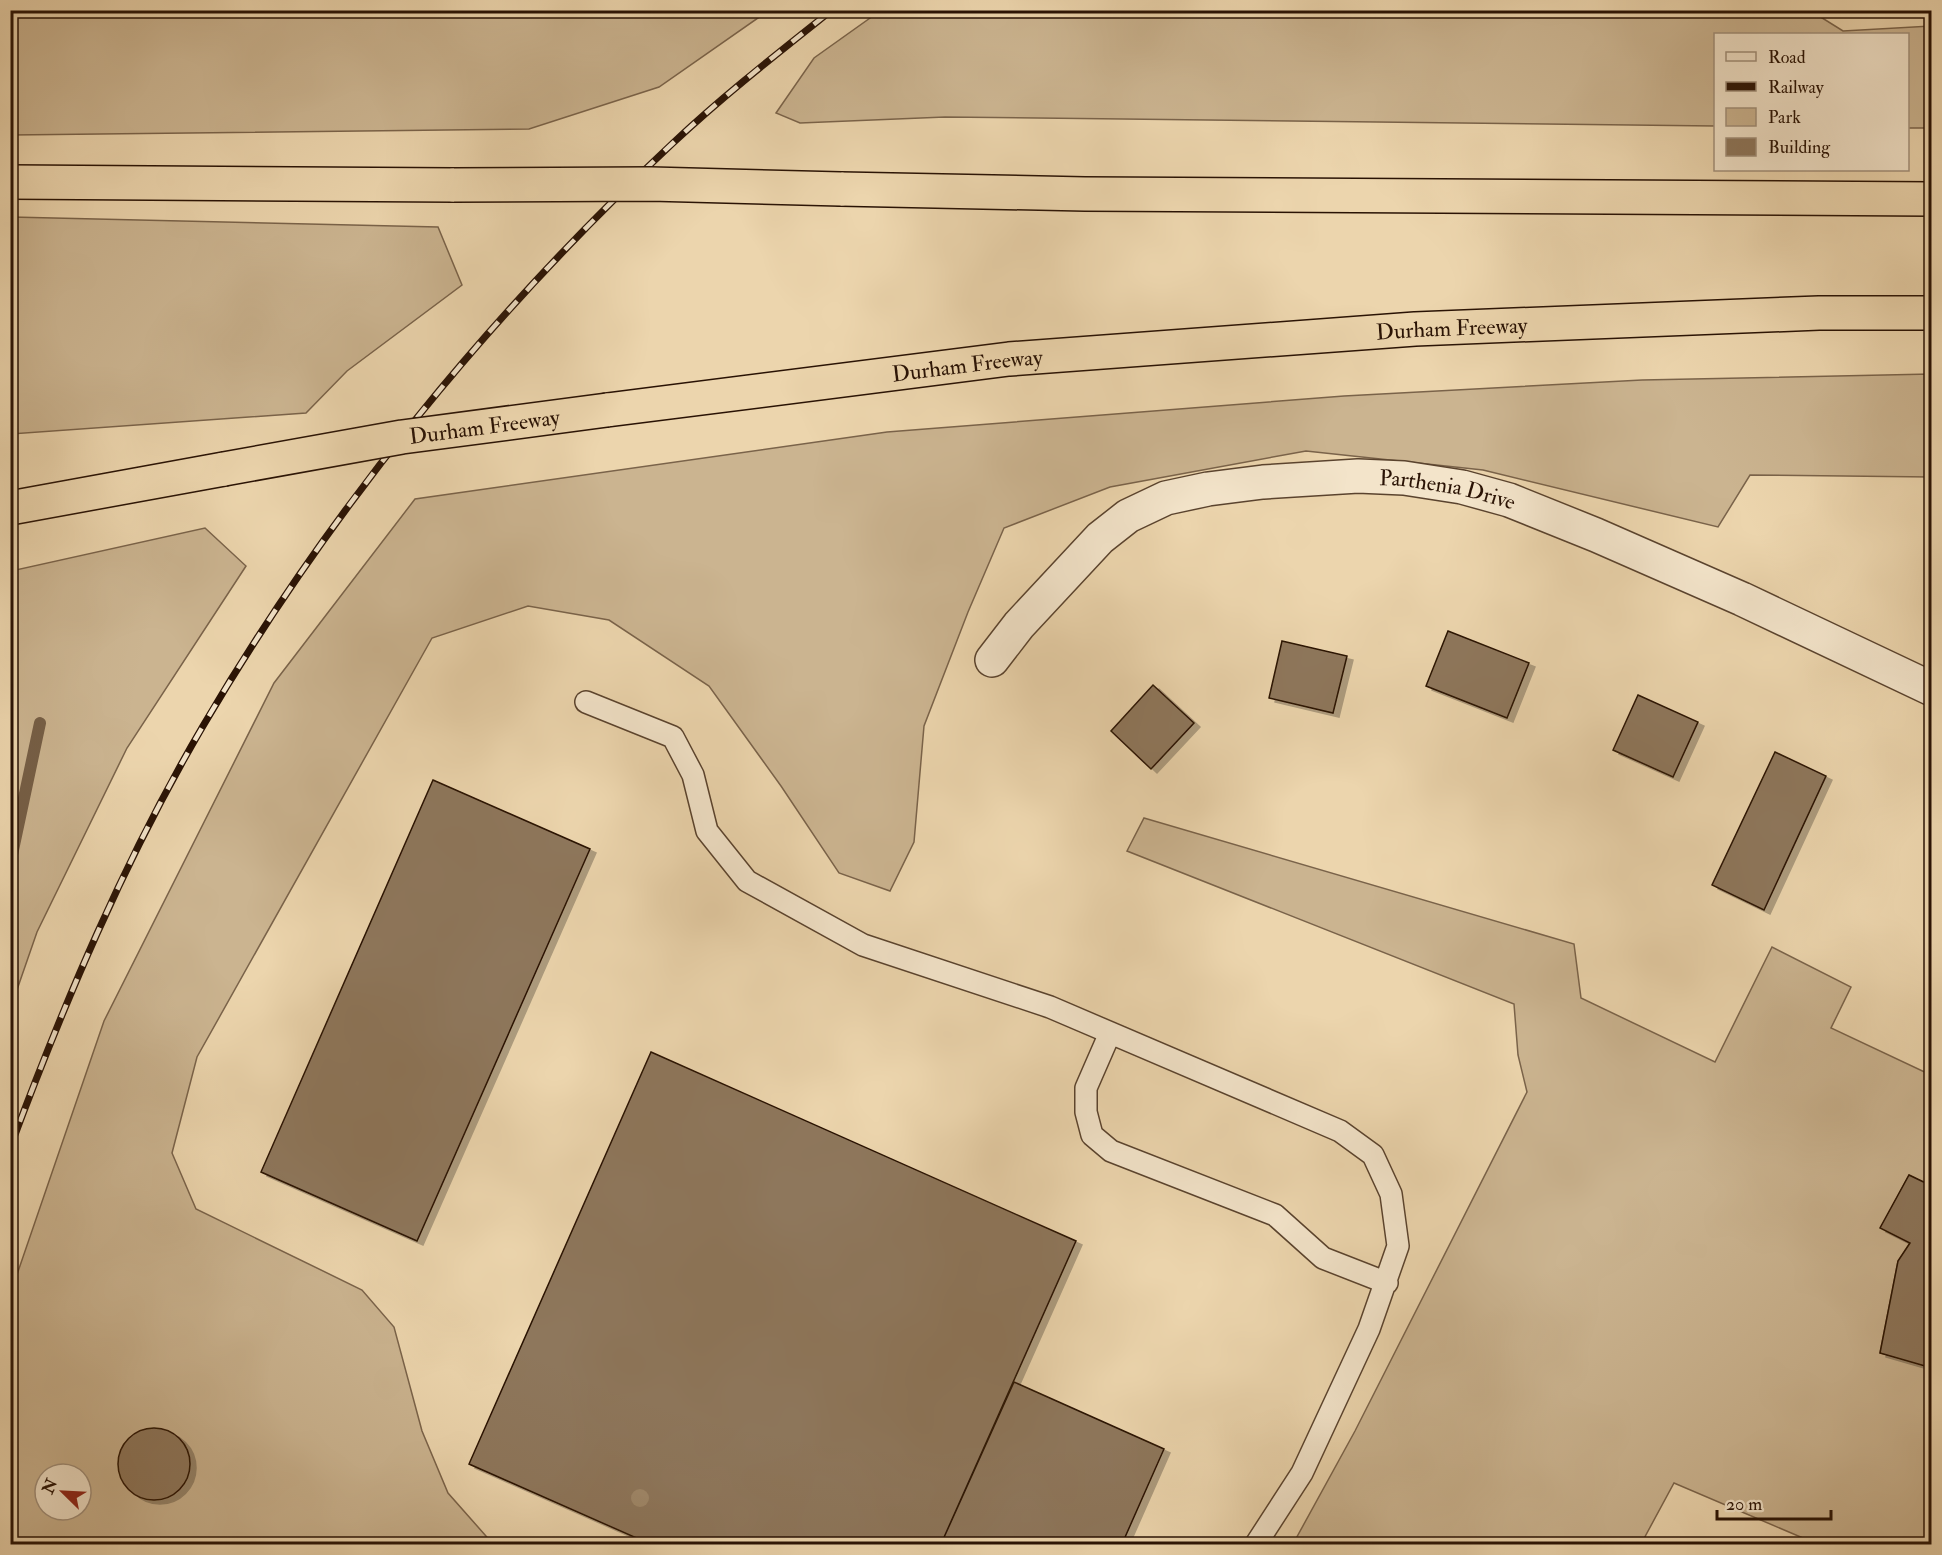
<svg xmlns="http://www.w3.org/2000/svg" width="1942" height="1555" viewBox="0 0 1942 1555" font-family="'IM FELL Double Pica',serif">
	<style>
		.green { fill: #cbb490; stroke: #7a634a; stroke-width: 1.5; fill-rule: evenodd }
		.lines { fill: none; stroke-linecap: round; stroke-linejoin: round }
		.stream { stroke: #765f47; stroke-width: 12 }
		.building { fill: #8e775c; stroke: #291204; stroke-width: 1.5; filter: url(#shadow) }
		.lane-casing { stroke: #5a432e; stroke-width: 24 }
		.street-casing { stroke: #5a432e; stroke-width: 36 }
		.highway-casing { stroke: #291204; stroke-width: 36 }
		.lane { stroke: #f3e4ca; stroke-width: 21 }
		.street { stroke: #f3e4ca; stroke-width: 33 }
		.highway { stroke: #ecd5ad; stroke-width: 33 }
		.rail-casing { stroke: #291204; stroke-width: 7 }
		.rail { stroke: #f3e4ca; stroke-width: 4.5; stroke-dasharray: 14; stroke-linecap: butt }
		.highway-bridge-casing { stroke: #291204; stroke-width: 36; stroke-linecap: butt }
		.highway-bridge { stroke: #ecd5ad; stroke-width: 33 }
		.tree { fill: #a0896b }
		.labels { text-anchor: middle; stroke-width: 4.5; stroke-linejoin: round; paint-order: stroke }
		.street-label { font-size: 22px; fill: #291204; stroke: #f3e4ca }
	</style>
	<defs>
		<filter id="shadow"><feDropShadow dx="6" dy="4" stdDeviation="0" flood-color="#0004"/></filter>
	</defs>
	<rect width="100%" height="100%" fill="#ecd5ad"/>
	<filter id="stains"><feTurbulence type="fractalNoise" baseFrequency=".00333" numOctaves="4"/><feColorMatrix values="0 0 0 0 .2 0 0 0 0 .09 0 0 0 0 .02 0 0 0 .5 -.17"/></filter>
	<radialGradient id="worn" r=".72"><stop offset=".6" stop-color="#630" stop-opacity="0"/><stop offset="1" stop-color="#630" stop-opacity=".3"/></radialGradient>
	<!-- green -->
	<path class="green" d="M 10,11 L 11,10 L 768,11 L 659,87 L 529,129 L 11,135 Z
		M 1811,11 L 1843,31 L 1931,26 L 1931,128 L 1908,128 L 1908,34 L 1716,34 L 1715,126 L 945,117 L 800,123 L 776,113 L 814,58 L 880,11 Z
		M 11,217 L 438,227 L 462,285 L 347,371 L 306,413 L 11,434 Z
		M 1931,374 L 1931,477 L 1750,475 L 1718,527 L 1483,470 L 1306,451 L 1110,487 L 1004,528 L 968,612 L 924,726 L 914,842 L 890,891 L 839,873 L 781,786 L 709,686 L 609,620 L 528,606 L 432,638 L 197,1057 L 172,1153 L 196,1209 L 362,1290 L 394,1327 L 422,1431 L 448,1493 L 493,1544 L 11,1544 L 11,1292 L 104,1021 L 274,683 L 415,499 L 887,432 L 1344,396 L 1642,380 ZM 45,1474 L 81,1474 L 81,1510 L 45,1510 Z
		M 205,528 L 246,566 L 127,748 L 37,932 L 11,1007 L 11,571 Z
		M 1144,818 L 1574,944 L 1581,998 L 1715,1062 L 1772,947 L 1851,987 L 1831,1028 L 1931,1075 L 1931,1186 L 1909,1175 L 1882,1226 L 1910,1243 L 1898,1261 L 1880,1353 L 1931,1366 L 1931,1544 L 1817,1544 L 1674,1483 L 1641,1544 L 1293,1544 L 1355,1431 L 1527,1092 L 1518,1055 L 1514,1004 L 1127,851 Z"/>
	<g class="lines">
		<!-- stream -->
		<path class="stream" d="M 10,864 L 40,723"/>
	</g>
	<!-- building -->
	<path class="building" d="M 1448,631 L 1529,663 L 1507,718 L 1426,686 Z
		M 1282,641 L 1347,656 L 1333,713 L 1269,698 Z
		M 1153,685 L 1194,723 L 1151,769 L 1111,731 Z
		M 1638,695 L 1698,722 L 1673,777 L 1613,750 Z
		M 1775,752 L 1826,776 L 1764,910 L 1712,885 Z
		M 433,780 L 590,849 L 417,1241 L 261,1172 Z
		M 651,1052 L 1076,1241 L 941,1544 L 650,1544 L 469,1464 Z
		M 1909,1175 L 1932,1186 L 1932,1368 L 1880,1353 L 1898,1261 L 1910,1243 L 1880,1228 Z
		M 1014,1382 L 1164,1449 L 1122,1544 L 941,1544 Z
		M118 1464a36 36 0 1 1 72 0a36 36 0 1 1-72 0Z"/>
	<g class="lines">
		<defs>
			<path id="lane" d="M 586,702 L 673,737 L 693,775 L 707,831 L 747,881 L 863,945 L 1050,1007 L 1340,1131 L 1373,1155 L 1391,1194 L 1398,1246 L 1369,1329 L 1302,1473 L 1256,1544
				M 1110,1033 L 1086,1088 L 1086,1112 L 1092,1135 L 1111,1151 L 1275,1215 L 1323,1258 L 1387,1283"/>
			<g id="street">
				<path id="s1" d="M 992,660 L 1019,625 L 1100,538 L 1128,516 L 1166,498 L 1208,489 L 1263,482 L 1358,476 L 1404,478 L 1462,487 L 1509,500 L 1596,535 L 1742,599 L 1932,689"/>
			</g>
			<g id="highway">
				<path d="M 10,182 L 454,185"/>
				<path d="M 841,189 L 1085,194 L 1932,199"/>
				<path id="s2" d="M 607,410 L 1009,359 L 1415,329 L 1819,313 L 1932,313"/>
				<path d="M 10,508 L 224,469"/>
			</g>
		</defs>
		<!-- lane casing -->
		<use href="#lane" class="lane-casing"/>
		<!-- street casing -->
		<use href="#street" class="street-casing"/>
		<!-- highway casing -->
		<use href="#highway" class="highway-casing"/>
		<!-- lane -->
		<use href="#lane" class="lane"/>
		<!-- street -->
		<use href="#street" class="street"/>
		<!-- highway -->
		<use href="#highway" class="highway"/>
		<defs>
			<path id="rail" d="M 10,1148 C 64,1003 125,859 203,726 C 329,511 491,313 673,143 C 723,96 778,53 832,10"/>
		</defs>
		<!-- rail casing -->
		<use href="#rail" class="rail-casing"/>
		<!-- rail -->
		<use href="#rail" class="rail"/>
		<defs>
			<g id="highway-bridge">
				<path d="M 454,185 L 651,184 L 841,189"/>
				<path id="s3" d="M 224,469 L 402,437 L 607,410"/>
			</g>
		</defs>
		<!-- highway-bridge casing -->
		<use href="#highway-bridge" class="highway-bridge-casing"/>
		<!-- highway-bridge -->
		<use href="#highway-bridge" class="highway-bridge"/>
	</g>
	<!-- trees -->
	<circle class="tree" cx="640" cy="1498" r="9"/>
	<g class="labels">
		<!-- street labels -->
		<g class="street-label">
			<text dy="8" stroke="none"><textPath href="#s2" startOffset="849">Durham Freeway</textPath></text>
			<text dy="8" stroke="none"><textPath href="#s2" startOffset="363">Durham Freeway</textPath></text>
			<text dy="8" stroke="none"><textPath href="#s3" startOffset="264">Durham Freeway</textPath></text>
			<text dy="8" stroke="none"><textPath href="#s1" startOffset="525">Parthenia Drive</textPath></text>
		</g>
	</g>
	<!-- margin -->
	<rect width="1942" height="1555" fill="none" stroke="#ecd5ad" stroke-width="36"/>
	<rect x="12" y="12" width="1918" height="1531" fill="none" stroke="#291204" stroke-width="3"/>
	<rect x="18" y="18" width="1906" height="1519" fill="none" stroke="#291204" stroke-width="1.5"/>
	<!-- legend -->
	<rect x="1714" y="33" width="195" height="138" fill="#f3e4ca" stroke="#a2907b" stroke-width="1.5"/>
	<rect x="1726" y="52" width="30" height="9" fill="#f3e4ca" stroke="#a2907b" stroke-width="1.5"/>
	<text x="1768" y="63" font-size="18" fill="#291204">Road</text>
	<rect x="1726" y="82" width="30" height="9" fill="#291204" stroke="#a2907b" stroke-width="1.5"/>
	<text x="1768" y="93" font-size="18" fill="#291204">Railway</text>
	<rect x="1726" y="108" width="30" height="18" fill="#cbb490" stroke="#a2907b" stroke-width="1.5"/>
	<text x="1768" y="123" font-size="18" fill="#291204">Park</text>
	<rect x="1726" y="138" width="30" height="18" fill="#8e775c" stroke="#a2907b" stroke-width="1.5"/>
	<text x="1768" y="153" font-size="18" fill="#291204">Building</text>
	<!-- north arrow -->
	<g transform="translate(63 1492) rotate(294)"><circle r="28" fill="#f3e4ca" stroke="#a2907b" stroke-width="1.5"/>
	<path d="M0-4.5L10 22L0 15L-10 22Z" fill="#8f2418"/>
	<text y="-9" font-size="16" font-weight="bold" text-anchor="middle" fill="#291204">N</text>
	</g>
	<!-- scale -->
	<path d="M1717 1510v9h114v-9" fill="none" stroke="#291204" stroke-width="3"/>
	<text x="1726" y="1510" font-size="18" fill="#291204" stroke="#f3e4ca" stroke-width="4.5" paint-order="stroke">20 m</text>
	<rect width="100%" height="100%" filter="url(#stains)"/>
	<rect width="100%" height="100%" fill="url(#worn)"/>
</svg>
